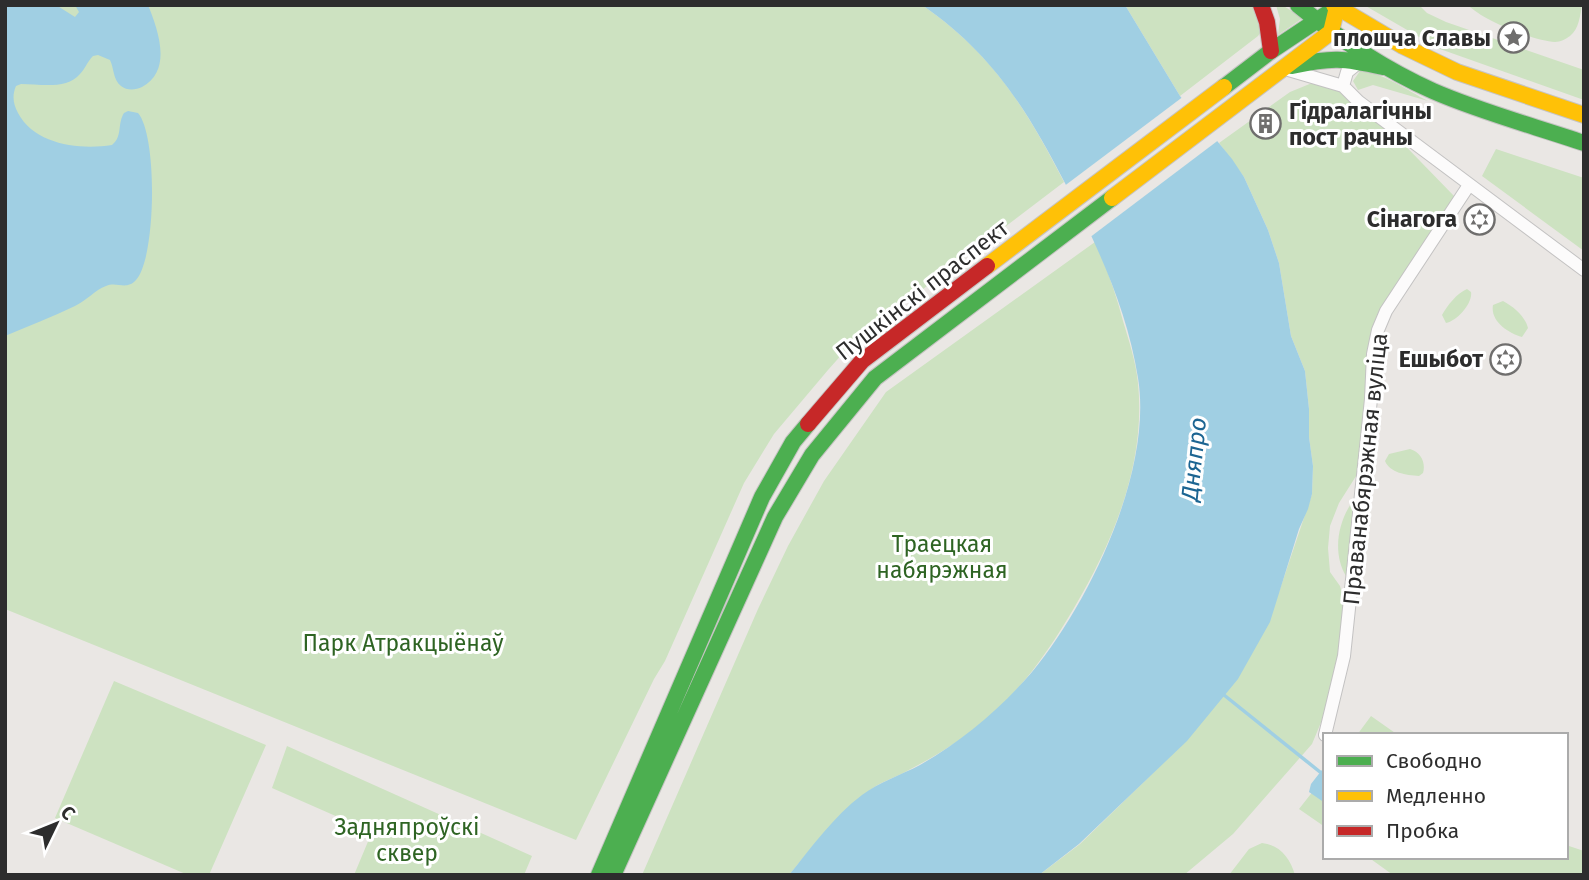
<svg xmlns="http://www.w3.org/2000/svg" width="1589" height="880" viewBox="0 0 1589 880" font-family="'Fira Sans',sans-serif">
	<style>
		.green { fill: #cde2c1 }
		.water { fill: #a0cfe3 }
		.pier { fill: #eae7e4 }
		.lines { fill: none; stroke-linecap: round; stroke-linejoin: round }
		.stream { stroke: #a0cfe3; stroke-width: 3.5 }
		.street-casing { stroke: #c3c2c2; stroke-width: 14 }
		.fast-casing { stroke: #c6c4c3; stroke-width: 18 }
		.slow-casing { stroke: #c6c4c3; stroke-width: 18 }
		.jam-casing { stroke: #c6c4c3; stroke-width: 18 }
		.street { stroke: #fcfbfb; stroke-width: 12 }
		.fast { stroke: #4caf50; stroke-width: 16 }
		.slow { stroke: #ffc107; stroke-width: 16 }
		.jam { stroke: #c62828; stroke-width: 16 }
		.labels { text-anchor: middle; stroke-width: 6; stroke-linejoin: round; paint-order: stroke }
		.poi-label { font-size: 23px; font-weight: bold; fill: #2d2d2d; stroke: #fff; text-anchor: end }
		.street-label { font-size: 23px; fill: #2d2d2d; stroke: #fff }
		.park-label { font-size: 23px; fill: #2e6423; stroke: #fff }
		.water-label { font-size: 24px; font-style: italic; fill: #1c6592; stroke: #fff }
	</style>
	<rect width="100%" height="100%" fill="#eae7e4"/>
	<!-- green -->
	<path class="green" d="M 5,5 L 922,5 C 992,53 1026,108 1064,182 L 852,343 L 828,370 L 774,434 L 744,483 L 665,661 L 654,679 L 576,840 L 5,609 Z
		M 1125,5 L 1258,5 L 1262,30 L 1258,36 L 1180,96 Z
		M 1276,5 L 1282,5 L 1303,18 L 1278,35 L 1280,19 Z
		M 1364,5 L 1419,5 L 1427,13 L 1446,22 L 1584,70 L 1584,100 L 1440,49 Z
		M 1468,5 L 1582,5 C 1580,16 1579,29 1570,36 C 1566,39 1560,42 1555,42 C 1534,41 1482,20 1468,5 Z
		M 1360,71 C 1383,72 1408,91 1428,101 L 1373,85 L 1358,90 L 1353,81 Z
		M 1312,83 L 1333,86 L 1387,127 L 1454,196 L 1385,304 L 1365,404 L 1358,473 L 1339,503 L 1330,526 L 1328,548 L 1330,572 L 1340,586 L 1344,600 L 1335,679 L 1322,720 L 1312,744 L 1233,834 L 1184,875 L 1039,875 L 1080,844 L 1153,773 L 1279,592 L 1312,494 L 1313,466 L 1309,437 L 1309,409 L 1305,371 L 1291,336 L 1279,263 L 1268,230 L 1244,177 L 1219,143 L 1290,92 Z
		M 1496,149 L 1584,178 L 1584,251 L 1482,176 Z
		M 1095,242 C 1107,268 1116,294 1123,321 C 1129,341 1136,362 1138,383 C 1146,463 1114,540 1074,608 C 1050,649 1023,688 986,720 C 962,740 934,757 907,771 C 896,777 883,781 873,788 C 840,811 815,844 789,875 L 642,875 L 758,609 L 788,546 L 824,481 L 886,392 Z
		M 1467,289 L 1471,292 C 1473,303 1457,321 1446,323 L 1442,315 C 1447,306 1457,293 1467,289 Z
		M 1503,301 C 1514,307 1525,316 1528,328 L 1522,337 C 1508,333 1490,321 1493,305 Z
		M 1410,449 C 1421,452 1426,463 1423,473 L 1419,476 C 1406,475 1390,473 1385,461 L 1389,454 Z
		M 1353,501 L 1356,501 L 1349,575 L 1346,576 C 1332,553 1338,521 1353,501 Z
		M 114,681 L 266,745 L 209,875 L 188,875 L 55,818 Z
		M 1371,716 L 1398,735 L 1357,735 Z
		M 287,746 L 532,856 L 524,875 L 354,875 L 372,832 L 272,788 Z
		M 1325,776 L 1325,827 L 1299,809 Z
		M 1262,843 C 1280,845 1290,858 1295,875 L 1229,875 L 1249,849 Z
		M 1566,845 L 1584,851 L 1584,875 L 1393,875 L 1368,857 L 1566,857 Z"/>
	<!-- water -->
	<path class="water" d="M 5,5 L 56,5 L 75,17 L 79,12 L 75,5 L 148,5 C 158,30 173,70 142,87 C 136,90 127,91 121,86 C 113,80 114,68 110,60 L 98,55 L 93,56 C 87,62 85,69 80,74 C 67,90 40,84 21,84 L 16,86 C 12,95 13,104 18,113 C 35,145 80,150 112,145 C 123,136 117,124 124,113 L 128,111 L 138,113 C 158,136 156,259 136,280 C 126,291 117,281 106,286 C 95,290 86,301 75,306 C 52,317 28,326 5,336 Z
		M 922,5 L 1125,5 L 1180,96 L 1232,159 L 1244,177 L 1268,230 L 1279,263 L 1291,336 L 1305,371 L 1309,409 L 1309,437 L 1313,466 L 1312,494 L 1308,509 L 1299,529 L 1270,622 L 1238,679 L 1187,741 L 1079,844 L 1039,875 L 789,875 C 811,848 834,816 862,795 C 879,782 901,775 920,765 C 963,740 999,710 1032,672 C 1090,602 1153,470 1138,378 C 1127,309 1098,247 1066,185 C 1027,110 993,54 922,5 Z
		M 1325,766 L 1325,803 L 1309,792 L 1311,784 Z"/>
	<!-- pier -->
	<path class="pier" d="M 1184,96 L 1220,139 L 1089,238 L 1063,187 Z"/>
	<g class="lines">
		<!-- stream -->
		<path class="stream" d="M 1224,695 L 1320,772"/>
		<defs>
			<path id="street" d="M 1285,69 L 1343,86 L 1358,101 L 1584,270
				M 1343,86 L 1347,72 L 1358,63
				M 1325,735 L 1344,656 L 1371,399 L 1373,354 L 1378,330 L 1386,311 L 1469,185"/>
			<path id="fast" d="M 1298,5 C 1339,39 1384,69 1433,91 C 1481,112 1534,126 1584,143
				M 1292,66 C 1332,57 1343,58 1383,67
				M 1224,87 L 1271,51 L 1337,7
				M 614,873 L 775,517 L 812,455 L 875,378 L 1112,198
				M 599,875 L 762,497 L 793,442 L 808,424"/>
			<path id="slow" d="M 1334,5 L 1403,46 L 1457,72 L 1584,115
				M 1112,198 L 1331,32 L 1337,7
				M 987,266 L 1224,87"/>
			<path id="jam" d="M 1261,5 L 1267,22 L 1271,51
				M 808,424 L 862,361 L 987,266"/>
		</defs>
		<!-- street casing -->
		<use href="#street" class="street-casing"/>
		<!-- fast casing -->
		<use href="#fast" class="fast-casing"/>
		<!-- slow casing -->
		<use href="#slow" class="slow-casing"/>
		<!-- jam casing -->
		<use href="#jam" class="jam-casing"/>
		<!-- street -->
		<use href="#street" class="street"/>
		<!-- fast -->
		<use href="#fast" class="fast"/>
		<!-- slow -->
		<use href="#slow" class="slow"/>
		<!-- jam -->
		<use href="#jam" class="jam"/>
	</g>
	<!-- icons -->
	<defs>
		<symbol id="sight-ring" viewBox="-11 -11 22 22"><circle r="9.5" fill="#fff" stroke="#6f6e6d" stroke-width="1.5"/><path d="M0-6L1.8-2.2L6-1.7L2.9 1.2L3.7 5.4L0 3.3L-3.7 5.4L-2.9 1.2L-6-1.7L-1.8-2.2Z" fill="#6f6e6d"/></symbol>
		<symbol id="building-ring" viewBox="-11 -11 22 22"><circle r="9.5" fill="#fff" stroke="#6f6e6d" stroke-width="1.5"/><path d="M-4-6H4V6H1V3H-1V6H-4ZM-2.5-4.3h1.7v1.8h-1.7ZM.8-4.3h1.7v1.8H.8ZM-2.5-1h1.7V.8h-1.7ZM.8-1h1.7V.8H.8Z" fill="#6f6e6d"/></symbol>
		<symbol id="synagogue-ring" viewBox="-11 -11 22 22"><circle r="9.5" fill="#fff" stroke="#6f6e6d" stroke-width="1.5"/><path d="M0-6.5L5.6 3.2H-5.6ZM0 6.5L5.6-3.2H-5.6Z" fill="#6f6e6d"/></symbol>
	</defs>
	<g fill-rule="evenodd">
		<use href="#sight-ring" x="1496" y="20" width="35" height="35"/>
		<use href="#building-ring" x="1248" y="106" width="35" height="35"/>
		<use href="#synagogue-ring" x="1462" y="202" width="35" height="35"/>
		<use href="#synagogue-ring" x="1488" y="342" width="35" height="35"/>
	</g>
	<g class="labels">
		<!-- poi labels -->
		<g class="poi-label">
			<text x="1491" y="46">плошча Славы</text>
			<text x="1289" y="119" text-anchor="start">Гідралагічны<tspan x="1289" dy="26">пост рачны</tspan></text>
			<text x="1457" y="227">Сінагога</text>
			<text x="1483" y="367">Ешыбот</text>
		</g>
		<!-- street labels -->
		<g class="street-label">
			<text transform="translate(922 290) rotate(-38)" y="8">Пушкінскі праспект</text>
			<text transform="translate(1365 469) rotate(-84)" y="8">Праванабярэжная вуліца</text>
		</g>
		<!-- park labels -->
		<g class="park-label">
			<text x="942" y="552">Траецкая<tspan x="942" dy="26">набярэжная</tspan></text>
			<text x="403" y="651">Парк Атракцыёнаў</text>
			<text x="407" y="835">Задняпроўскі<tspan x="407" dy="26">сквер</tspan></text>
		</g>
		<!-- water labels -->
		<g class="water-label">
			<text transform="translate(1194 459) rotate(-84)" y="8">Дняпро</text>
		</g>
	</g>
	<!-- border -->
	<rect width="1589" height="880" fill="none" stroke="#2d2d2d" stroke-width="14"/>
	<!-- legend -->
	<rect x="1323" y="733" width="245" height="126" fill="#ffffff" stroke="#ababab" stroke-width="2"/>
	<rect x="1337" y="756" width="35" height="10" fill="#4caf50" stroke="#ababab" stroke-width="2"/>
	<text x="1386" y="768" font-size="21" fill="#2d2d2d">Свободно</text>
	<rect x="1337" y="791" width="35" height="10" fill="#ffc107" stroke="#ababab" stroke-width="2"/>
	<text x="1386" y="803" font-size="21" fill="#2d2d2d">Медленно</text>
	<rect x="1337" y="826" width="35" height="10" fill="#c62828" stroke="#ababab" stroke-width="2"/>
	<text x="1386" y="838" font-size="21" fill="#2d2d2d">Пробка</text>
	<!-- north arrow -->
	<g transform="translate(56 824) rotate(47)" stroke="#ffffff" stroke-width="5" paint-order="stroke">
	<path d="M0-5L12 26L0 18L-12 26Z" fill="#2d2d2d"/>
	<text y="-10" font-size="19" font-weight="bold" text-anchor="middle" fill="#2d2d2d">С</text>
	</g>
</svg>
